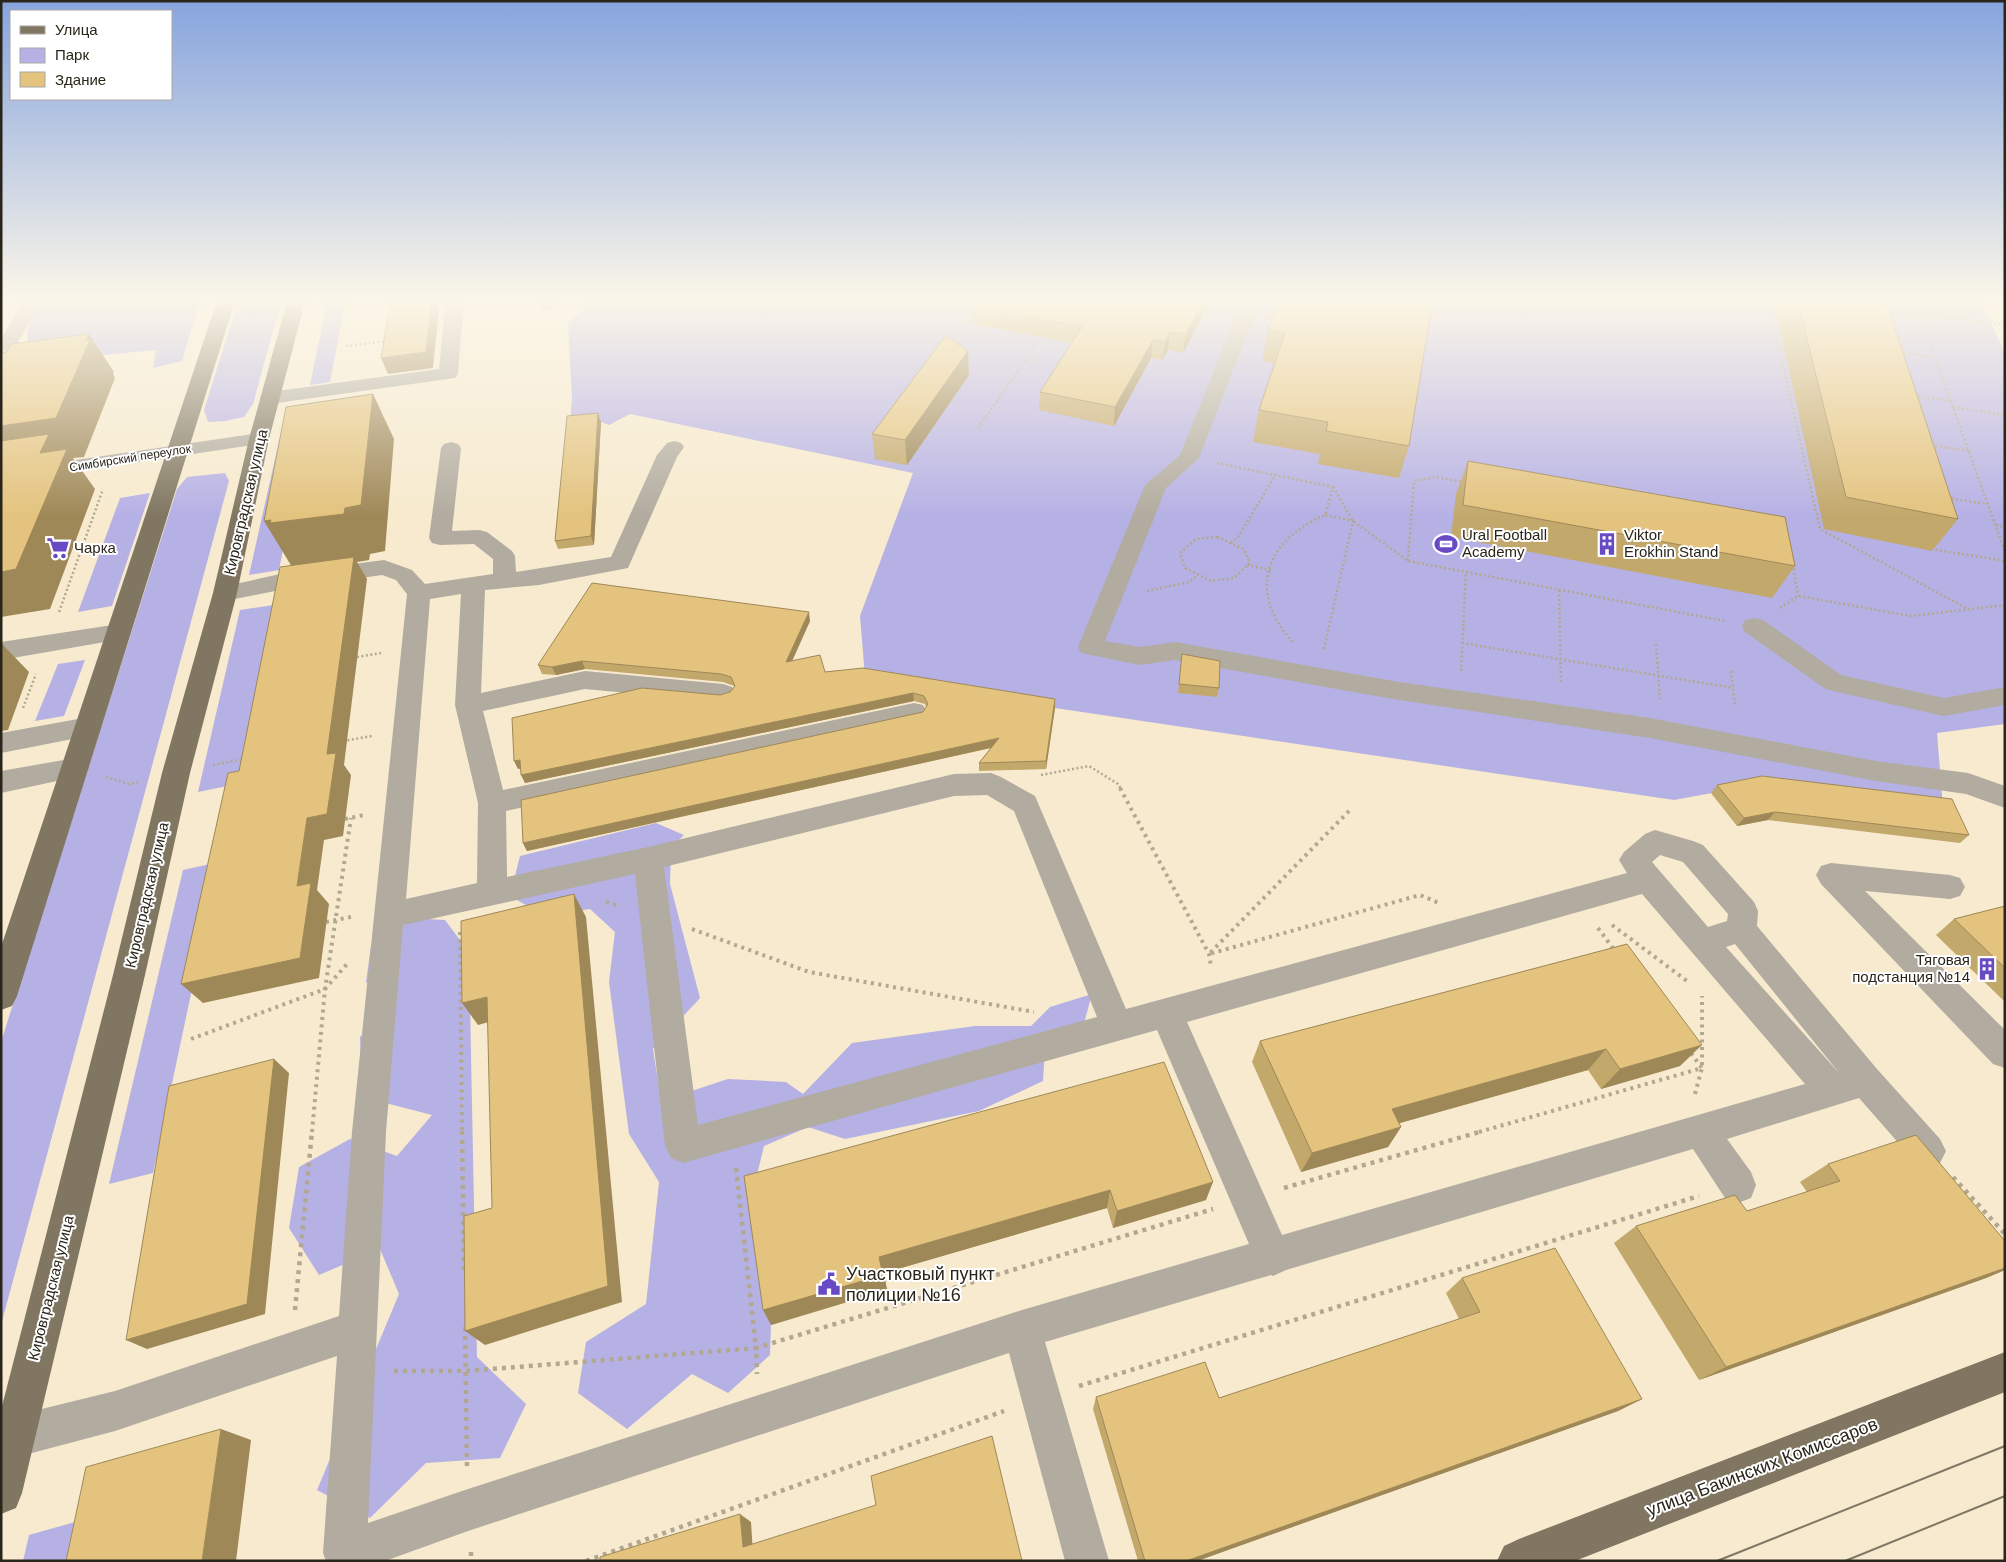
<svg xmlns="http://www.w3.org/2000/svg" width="2006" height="1562" viewBox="0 0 2006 1562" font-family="Helvetica,sans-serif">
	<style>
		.green { fill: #b6b1e5 }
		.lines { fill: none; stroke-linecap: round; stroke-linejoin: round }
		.path-far2 { stroke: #b2a791; stroke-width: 2.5; stroke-dasharray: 2 2.5; stroke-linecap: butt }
		.path-far1 { stroke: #b2a791; stroke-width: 4; stroke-dasharray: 3 4.5; stroke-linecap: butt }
		.path { stroke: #b2a791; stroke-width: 4.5; stroke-dasharray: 4 5; stroke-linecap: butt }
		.minor { fill: #b1aba0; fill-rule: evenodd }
		.major { fill: #807661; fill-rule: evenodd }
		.tram { stroke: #807866; stroke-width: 2 }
		.wall { fill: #c3a86c }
		.shaded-wall { fill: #9f8858 }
		.building { fill: #e3c37e; stroke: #9f8858 }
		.labels { text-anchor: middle; stroke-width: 4; stroke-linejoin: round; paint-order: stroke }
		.far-street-label { font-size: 12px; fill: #2a251a; stroke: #fff }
		.street-label { font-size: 15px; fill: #2a251a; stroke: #fff }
		.poi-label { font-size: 15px; fill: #2a251a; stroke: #fff; text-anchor: start }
		.near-poi-label { font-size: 18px; fill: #2a251a; stroke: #fff; text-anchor: start }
		.near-street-label { font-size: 18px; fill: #2a251a; stroke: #fff }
	</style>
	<rect width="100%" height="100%" fill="#f7eace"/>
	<!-- green -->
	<path class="green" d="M 49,298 L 201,298 L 182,361 L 153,368 L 156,350 L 103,355 L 87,343 L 27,344 L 29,319 Z
		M 239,298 L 282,298 L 253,404 L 244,417 L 225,421 L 208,422 L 204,410 Z
		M 328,298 L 346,298 L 330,382 L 310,385 Z
		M 596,298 L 1980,298 L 2005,354 L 2005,724 L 1937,733 L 1943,807 L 1756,785 L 1674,800 L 1055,708 L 865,677 L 860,616 L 913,473 L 630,414 L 609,425 L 601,422 L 570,425 L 572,398 L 568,323 Z
		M 307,428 L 279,570 L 249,575 L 281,432 Z
		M 225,473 L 229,481 L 1,1325 L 1,1042 L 177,489 L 187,477 Z
		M 150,493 L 112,606 L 78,612 L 120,498 Z
		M 273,605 L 237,784 L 198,792 L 240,610 Z
		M 85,660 L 64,716 L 35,721 L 58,664 Z
		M 656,823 L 684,835 L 671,848 L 670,884 L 700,998 L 653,1049 L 661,1101 L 728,1079 L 786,1082 L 803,1094 L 852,1043 L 975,1026 L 1031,1026 L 1050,1007 L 1092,994 L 1083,1027 L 1046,1032 L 1043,1081 L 979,1111 L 845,1139 L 808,1127 L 764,1146 L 752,1195 L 771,1325 L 770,1355 L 728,1393 L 692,1374 L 627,1429 L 578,1393 L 586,1342 L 646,1304 L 659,1182 L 629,1134 L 609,982 L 615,932 L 590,909 L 545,916 L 510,896 L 520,856 Z
		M 219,862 L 153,1173 L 109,1184 L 183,870 Z
		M 410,918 L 445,920 L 469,952 L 477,1357 L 526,1404 L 500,1458 L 426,1463 L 370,1518 L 317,1490 L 399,1294 L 380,1249 L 319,1275 L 289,1228 L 299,1167 L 350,1139 L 397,1156 L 432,1115 L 362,1097 L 360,1037 L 394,1008 L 366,982 L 371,946 Z
		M 75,1522 L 67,1561 L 23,1561 L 29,1535 Z"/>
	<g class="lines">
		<!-- path-far2 -->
		<path class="path-far2" d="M 1768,298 L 1820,529 L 1968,609
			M 1887,313 L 1921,318
			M 2005,325 L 1919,313 L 2005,552
			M 346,346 L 386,341
			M 1899,352 L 1935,357
			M 1914,396 L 1951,401
			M 1953,407 L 2005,415
			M 978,428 L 1031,353 L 1041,333
			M 1931,445 L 1969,451
			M 1217,463 L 1333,487 L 1325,515 C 1266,540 1246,592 1293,642
			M 1333,487 L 1353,521 L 1408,561 L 1725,621
			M 1947,498 L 1988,504
			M 1996,525 L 2005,527
			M 1217,537 L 1244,549 L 1250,563 L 1234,578 L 1211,581 L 1185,568 L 1180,553 L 1196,539 Z
			M 1231,543 L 1238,537 L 1276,474
			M 1931,549 L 2005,561
			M 1408,561 L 1414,481 L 1436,477 L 1463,482
			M 1793,564 L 1798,596
			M 1247,565 L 1271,570
			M 1559,590 L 1561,684
			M 1147,591 L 1189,582 L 1198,575
			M 1780,608 L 1798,596 L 1911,616 L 2005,605
			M 59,612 L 103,489
			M 1462,643 L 1733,688
			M 1656,644 L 1660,699
			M 1324,649 L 1353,521 L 1325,515
			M 357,657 L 381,653
			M 1461,671 L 1466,572
			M 1731,671 L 1735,706
			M 23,708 L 36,674
			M 343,741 L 372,736
			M 213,765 L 244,759
			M 1041,775 L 1089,766 L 1118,784 L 1121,789
			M 106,777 L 129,784 L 139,782"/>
		<!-- path-far1 -->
		<path class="path-far1" d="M 1120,788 L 1209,954 L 1211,966
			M 1349,811 L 1209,954 L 1420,895 L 1439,903
			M 345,819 L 364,815
			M 606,902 L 619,906
			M 326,922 L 355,916
			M 1612,925 L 1687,981
			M 1598,928 L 1615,951
			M 692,929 L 809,972 L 1034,1012
			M 460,932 L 462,1132
			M 191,1039 L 325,989 L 348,963
			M 1695,1094 L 1702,1068 L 1702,996
			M 312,1132 L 325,989 L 351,818
			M 1479,1132 L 1702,1068 L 1690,1052"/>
		<!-- path -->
		<path class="path" d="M 462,1131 L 464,1271
			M 736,1168 L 756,1348 L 1213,1209
			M 1953,1177 L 2005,1234
			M 1284,1188 L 1483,1131
			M 295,1310 L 312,1131
			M 465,1327 L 467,1468
			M 394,1371 L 466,1371 L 756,1348 L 757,1374
			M 1079,1386 L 1699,1196
			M 471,1552 L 471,1561
			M 586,1561 L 1004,1411"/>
		<!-- minor -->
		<path class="minor" d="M 25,298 L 43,298 L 14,349 L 1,352 L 1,339 Z
			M 446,298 L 464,298 L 458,374 L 455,378 L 270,404 L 263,402 L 260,398 L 263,394 L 270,392 L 439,369 Z
			M 544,298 L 563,298 C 557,307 551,311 541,309 L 538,305 Z
			M 1243,298 L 1261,298 L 1199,458 L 1166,488 L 1105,641 L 1140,647 L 1175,642 L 1393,681 L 1650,718 L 1876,761 L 1968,773 L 2005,786 L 2005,808 L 1966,794 L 1876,781 L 1650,738 L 1393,699 L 1175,660 L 1140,665 L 1081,653 L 1078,647 L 1145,485 L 1180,455 Z
			M 259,433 L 266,435 L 269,439 L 266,443 L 1,483 L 1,471 Z
			M 674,441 L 681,443 L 684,447 L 677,457 L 628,568 L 539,585 L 485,590 L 481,693 L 585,671 L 723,684 L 732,687 L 736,693 L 732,699 L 723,702 L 585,689 L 483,711 L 503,790 L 914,703 L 923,705 L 927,712 L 923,719 L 914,721 L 506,811 L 507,877 L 648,847 L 954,774 L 991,773 L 1001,777 L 1035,796 L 1126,1009 L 1627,873 L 1619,860 L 1624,852 L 1645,834 L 1655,830 L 1693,841 L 1703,845 L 1754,902 L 1758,911 L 1757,926 L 1877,1069 L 1940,1139 L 1946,1151 L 1940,1163 L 1928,1168 L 1916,1163 L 1859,1098 L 1727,1139 L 1751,1172 L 1756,1185 L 1751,1198 L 1738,1203 L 1725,1198 L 1693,1149 L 1286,1270 L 1273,1276 L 1271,1275 L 1045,1342 L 1109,1561 L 1065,1561 L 1009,1353 L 468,1531 L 385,1561 L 326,1561 L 323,1553 L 337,1356 L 115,1431 L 13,1458 L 1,1453 L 1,1421 L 13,1416 L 115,1391 L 339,1316 L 352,1132 L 407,594 L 396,580 L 382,575 L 285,589 L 225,601 L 217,598 L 213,593 L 217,588 L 285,573 L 384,560 L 412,570 L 425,584 L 493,574 L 493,559 L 474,544 L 440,545 L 432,543 L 429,538 L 441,448 L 444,444 L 451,442 L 458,444 L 461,448 L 452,531 L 479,530 L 487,532 L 512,551 L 515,556 L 516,572 L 611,557 L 657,455 L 667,443 ZM 461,594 L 455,705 L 478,803 L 477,883 L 406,899 L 430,599 ZM 987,795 L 1014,811 L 1097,1017 L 698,1125 L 664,867 L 954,796 ZM 1660,855 L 1683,862 L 1728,914 L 1727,921 L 1708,927 L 1652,862 ZM 635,874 L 665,1146 L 671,1158 L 683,1163 L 1157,1030 L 1249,1244 L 1022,1310 L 468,1489 L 368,1523 L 386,1132 L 403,925 ZM 1642,894 L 1805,1084 L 1282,1235 L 1187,1022 ZM 1735,944 L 1840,1074 L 1726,947 Z
			M 1754,618 L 1763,620 L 1841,675 L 1944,698 L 2005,687 L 2005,705 L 1944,716 L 1833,691 L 1824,688 L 1745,632 L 1742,626 L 1745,620 Z
			M 119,624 L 128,626 L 131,632 L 128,638 L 1,660 L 1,642 Z
			M 89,717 L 98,720 L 102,727 L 98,734 L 1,753 L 1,733 Z
			M 75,758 L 85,761 L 89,768 L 85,775 L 1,793 L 1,771 Z
			M 1831,863 L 1950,875 L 1960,878 L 1965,887 L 1960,896 L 1950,899 L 1865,891 L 2005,1030 L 2005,1068 L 1993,1064 L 1821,884 L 1816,875 L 1821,866 Z"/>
		<!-- major -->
		<path class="major" d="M 218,298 L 236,298 L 17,996 L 12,1006 L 1,1010 L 1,947 Z
			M 288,298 L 306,298 L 269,439 L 237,593 L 190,773 L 145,975 L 22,1493 L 16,1508 L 1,1514 L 1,1410 L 113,975 L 162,773 L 213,593 L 249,439 Z
			M 2005,1352 L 2005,1392 L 1575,1561 L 1497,1561 L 1504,1546 L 1519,1539 Z"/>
		<!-- tram -->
		<path class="tram" d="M 1717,1561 L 2005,1446
			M 1845,1561 L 2005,1496"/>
	</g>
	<!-- wall -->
	<path class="wall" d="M 978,298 L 1212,298 L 1183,353 L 1168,350 L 1162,360 L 1151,358 L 1114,426 L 1039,410 L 1040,392 L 1072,343 L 973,324 L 972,306 Z
		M 1279,298 L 1409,446 L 1399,478 L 1318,464 L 1320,454 L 1253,442 L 1259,410 L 1274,363 L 1262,361 L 1268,330 Z
		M 1773,298 L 1885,298 L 1958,519 L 1932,551 L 1824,529 Z
		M 969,375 L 907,465 L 875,459 L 872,434 Z
		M 601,422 L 594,545 L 558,549 L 555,541 Z
		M 1468,461 L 1795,566 L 1772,598 L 1451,537 L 1456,494 Z
		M 810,621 L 792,661 L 825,672 L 1055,708 L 1046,769 L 979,771 L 979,763 L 991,748 L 527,851 L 523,843 L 923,712 L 926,707 L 925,704 L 914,701 L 525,783 L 520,769 L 518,769 L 730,692 L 734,687 L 734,686 L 723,682 L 585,669 L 556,675 L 542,674 L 538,665 Z
		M 1182,654 L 1219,688 L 1217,697 L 1178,693 Z
		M 1717,785 L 1969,835 L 1960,843 L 1768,820 L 1737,826 L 1711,793 Z
		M 2005,906 L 2005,1002 L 1936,935 L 1954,919 Z
		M 1627,944 L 1680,1066 L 1601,1089 L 1588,1070 L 1399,1123 L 1401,1127 L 1388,1147 L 1301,1172 L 1252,1062 L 1260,1041 Z
		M 1164,1062 L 1206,1200 L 1113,1228 L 1107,1208 L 884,1273 L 887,1290 L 771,1325 Z
		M 1828,1164 L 2005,1241 L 2005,1270 L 1986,1278 L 1699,1380 L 1614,1243 L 1636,1226 L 1747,1211 L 1807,1192 L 1800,1182 Z
		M 1462,1278 L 1642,1399 L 1618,1411 L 1197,1561 L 1138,1561 L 1093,1409 L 1096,1397 L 1219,1398 L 1459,1319 L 1446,1293 Z"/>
	<!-- shaded-wall -->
	<path class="shaded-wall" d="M 1,298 L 7,298 L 1,309 Z
		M 432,298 L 440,298 L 433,368 L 388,374 L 381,358 Z
		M 1205,298 L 1212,298 L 1183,353 L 1186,334 Z
		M 1170,332 L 1168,350 L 1162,360 L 1165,342 Z
		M 89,334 L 114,372 L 113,374 L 115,378 L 84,457 L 73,458 L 95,489 L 50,609 L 1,617 L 1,426 L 86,340 Z
		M 1153,340 L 1151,358 L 1114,426 L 1115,407 Z
		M 968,351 L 969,375 L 907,465 L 905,440 Z
		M 373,394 L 394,439 L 385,551 L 370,554 L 369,560 L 357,562 L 367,579 L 344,765 L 351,775 L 343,836 L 324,840 L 317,890 L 329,904 L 319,978 L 203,1003 L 181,984 L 297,886 L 307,818 L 327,754 L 292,567 L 264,521 L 345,508 Z
		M 598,413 L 601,422 L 594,545 L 591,536 Z
		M 809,612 L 810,621 L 788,670 L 786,662 Z
		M 1,643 L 29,672 L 8,730 L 1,731 Z
		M 582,661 L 585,669 L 556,675 L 552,667 Z
		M 913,693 L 914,701 L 525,783 L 521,775 Z
		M 1055,699 L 1055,708 L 1046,769 L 1046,761 Z
		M 999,738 L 999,746 L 527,851 L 523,843 Z
		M 520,760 L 524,768 L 518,769 L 514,761 Z
		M 1775,812 L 1768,820 L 1737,826 L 1744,818 Z
		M 574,894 L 586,917 L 622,1302 L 485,1345 L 465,1331 Z
		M 487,997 L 503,1018 L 478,1025 L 462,1003 Z
		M 1702,1045 L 1680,1066 L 1601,1089 L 1620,1069 Z
		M 1606,1049 L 1588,1070 L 1379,1129 L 1392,1109 Z
		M 274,1059 L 289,1073 L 265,1314 L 147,1349 L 126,1340 Z
		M 1401,1127 L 1388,1147 L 1301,1172 L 1312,1153 Z
		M 1213,1182 L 1206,1200 L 1113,1228 L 1117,1211 Z
		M 1110,1190 L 1107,1208 L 884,1273 L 887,1290 L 771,1325 L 763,1310 L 879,1257 Z
		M 2005,1268 L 2005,1270 L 1986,1278 L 1699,1380 L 1726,1367 Z
		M 1642,1399 L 1618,1411 L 1197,1561 L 1186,1561 Z
		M 221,1429 L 251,1440 L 236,1561 L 202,1561 Z
		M 740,1514 L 751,1522 L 753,1553 L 743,1547 Z"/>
	<!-- building -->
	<path class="building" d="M 391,298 L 432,298 L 426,352 L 381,358 Z
		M 978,298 L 1205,298 L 1186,334 L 1170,332 L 1165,342 L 1153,340 L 1115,407 L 1040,392 L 1082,327 L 972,306 Z
		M 1279,298 L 1433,298 L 1409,446 L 1326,431 L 1328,422 L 1259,410 L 1285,333 L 1268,330 Z
		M 1797,298 L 1885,298 L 1958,519 L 1846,497 Z
		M 89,334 L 86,340 L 90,340 L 56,418 L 1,426 L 1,353 L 7,352 L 11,344 Z
		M 946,335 L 968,351 L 905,440 L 872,434 Z
		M 373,394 L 361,505 L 345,508 L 344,514 L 270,523 L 271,520 L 264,521 L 286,407 Z
		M 598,413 L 591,536 L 555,541 L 567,416 Z
		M 49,434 L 40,453 L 67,449 L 16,569 L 1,572 L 1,441 Z
		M 1468,461 L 1785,517 L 1795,566 L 1463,505 Z
		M 354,557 L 327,754 L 336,753 L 327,814 L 307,818 L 297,886 L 311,883 L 300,958 L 181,984 L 228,773 L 239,771 L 280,567 Z
		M 592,583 L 809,612 L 786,662 L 820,655 L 825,672 L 863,668 L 1055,699 L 1046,761 L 979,763 L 999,738 L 523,843 L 521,800 L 923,712 L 928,704 L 924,696 L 913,693 L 521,775 L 520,760 L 514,761 L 512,718 L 642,688 L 720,695 L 730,692 L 735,686 L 731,677 L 721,674 L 582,661 L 552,667 L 538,665 Z
		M 1182,654 L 1220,661 L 1219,688 L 1179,684 Z
		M 1762,776 L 1952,799 L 1969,835 L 1775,812 L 1744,818 L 1717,785 Z
		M 574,894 L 608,1286 L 465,1331 L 464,1216 L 492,1208 L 487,997 L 462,1003 L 461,921 Z
		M 2005,906 L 2005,968 L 1954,919 Z
		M 1627,944 L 1702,1045 L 1620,1069 L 1606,1049 L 1392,1109 L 1401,1127 L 1312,1153 L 1260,1041 Z
		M 274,1059 L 247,1304 L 126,1340 L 169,1086 Z
		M 1164,1062 L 1213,1182 L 1117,1211 L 1110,1190 L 879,1257 L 883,1275 L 763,1310 L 744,1176 Z
		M 1916,1135 L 2005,1241 L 2005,1268 L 1726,1367 L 1636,1226 L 1735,1195 L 1747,1211 L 1840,1181 L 1828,1164 Z
		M 1555,1248 L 1642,1399 L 1186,1561 L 1145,1561 L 1096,1397 L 1205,1362 L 1219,1398 L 1480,1312 L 1462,1278 Z
		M 221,1429 L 202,1561 L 66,1561 L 86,1467 Z
		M 992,1436 L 1022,1561 L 600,1561 L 600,1557 L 740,1514 L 743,1547 L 876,1505 L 871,1476 Z"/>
	<!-- sky -->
	<linearGradient id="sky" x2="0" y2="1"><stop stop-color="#86a4dd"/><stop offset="0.58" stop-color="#fbf6e9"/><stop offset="1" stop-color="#fbf6e9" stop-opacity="0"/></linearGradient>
	<rect width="2006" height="517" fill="url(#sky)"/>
	<!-- icons -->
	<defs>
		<symbol id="stadium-bare" viewBox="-9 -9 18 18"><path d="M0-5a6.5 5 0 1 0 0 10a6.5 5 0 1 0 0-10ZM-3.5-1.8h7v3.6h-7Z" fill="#684bc4" stroke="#fff" stroke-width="2.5" paint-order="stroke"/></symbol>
		<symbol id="building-bare" viewBox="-9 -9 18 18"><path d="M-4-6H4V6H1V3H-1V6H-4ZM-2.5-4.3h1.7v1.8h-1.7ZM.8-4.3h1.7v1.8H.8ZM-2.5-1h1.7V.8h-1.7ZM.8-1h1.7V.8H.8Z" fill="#684bc4" stroke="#fff" stroke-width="2.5" paint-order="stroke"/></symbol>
		<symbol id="supermarket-bare" viewBox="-9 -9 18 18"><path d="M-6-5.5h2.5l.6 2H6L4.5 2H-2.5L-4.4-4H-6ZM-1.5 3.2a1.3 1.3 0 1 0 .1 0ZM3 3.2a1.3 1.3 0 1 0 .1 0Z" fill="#684bc4" stroke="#fff" stroke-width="2.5" paint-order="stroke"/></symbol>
		<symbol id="civic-bare" viewBox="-9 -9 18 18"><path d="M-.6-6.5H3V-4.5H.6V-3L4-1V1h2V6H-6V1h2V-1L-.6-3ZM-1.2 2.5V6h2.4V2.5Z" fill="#684bc4" stroke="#fff" stroke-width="2.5" paint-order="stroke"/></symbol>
	</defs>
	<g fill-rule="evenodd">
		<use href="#stadium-bare" x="1430" y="528" width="32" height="32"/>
		<use href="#building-bare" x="1591" y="528" width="32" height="32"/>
		<use href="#supermarket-bare" x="42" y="532" width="32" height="32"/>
		<use href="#building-bare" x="1971" y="953" width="32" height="32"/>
		<use href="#civic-bare" x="813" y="1268" width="32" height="32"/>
	</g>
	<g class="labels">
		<!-- far-street labels -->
		<g class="far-street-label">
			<text transform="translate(130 458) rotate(-9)" y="4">Симбирский переулок</text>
		</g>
		<!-- street labels -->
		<g class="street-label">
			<text transform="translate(246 502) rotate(-77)" y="5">Кировградская улица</text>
			<text transform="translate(147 895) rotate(-77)" y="5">Кировградская улица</text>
			<text transform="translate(51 1288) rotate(-76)" y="5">Кировградская улица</text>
		</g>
		<!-- poi labels -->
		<g class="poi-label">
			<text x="1462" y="540">Ural Football<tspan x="1462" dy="17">Academy</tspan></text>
			<text x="1624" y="540">Viktor<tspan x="1624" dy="17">Erokhin Stand</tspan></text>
			<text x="74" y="553">Чарка</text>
			<text x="1970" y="965" text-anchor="end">Тяговая<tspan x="1970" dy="17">подстанция №14</tspan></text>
		</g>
		<!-- near-poi labels -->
		<g class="near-poi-label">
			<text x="846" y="1280">Участковый пункт<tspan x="846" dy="21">полиции №16</tspan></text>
		</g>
		<!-- near-street labels -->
		<g class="near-street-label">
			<text transform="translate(1762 1467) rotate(-21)" y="6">улица Бакинских Комиссаров</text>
		</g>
	</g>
	<!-- border -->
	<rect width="2006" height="1562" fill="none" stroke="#2a251a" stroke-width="5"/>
	<!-- legend -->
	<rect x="10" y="10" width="162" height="90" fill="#ffffff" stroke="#aaa8a3"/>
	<rect x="20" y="26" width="25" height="8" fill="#807661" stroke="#aaa8a3"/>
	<text x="55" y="35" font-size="15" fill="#2a251a">Улица</text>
	<rect x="20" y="48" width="25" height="15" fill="#b6b1e5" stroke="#aaa8a3"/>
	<text x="55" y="60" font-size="15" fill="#2a251a">Парк</text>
	<rect x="20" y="72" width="25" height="15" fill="#e3c37e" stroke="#aaa8a3"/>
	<text x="55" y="85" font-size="15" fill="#2a251a">Здание</text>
</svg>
